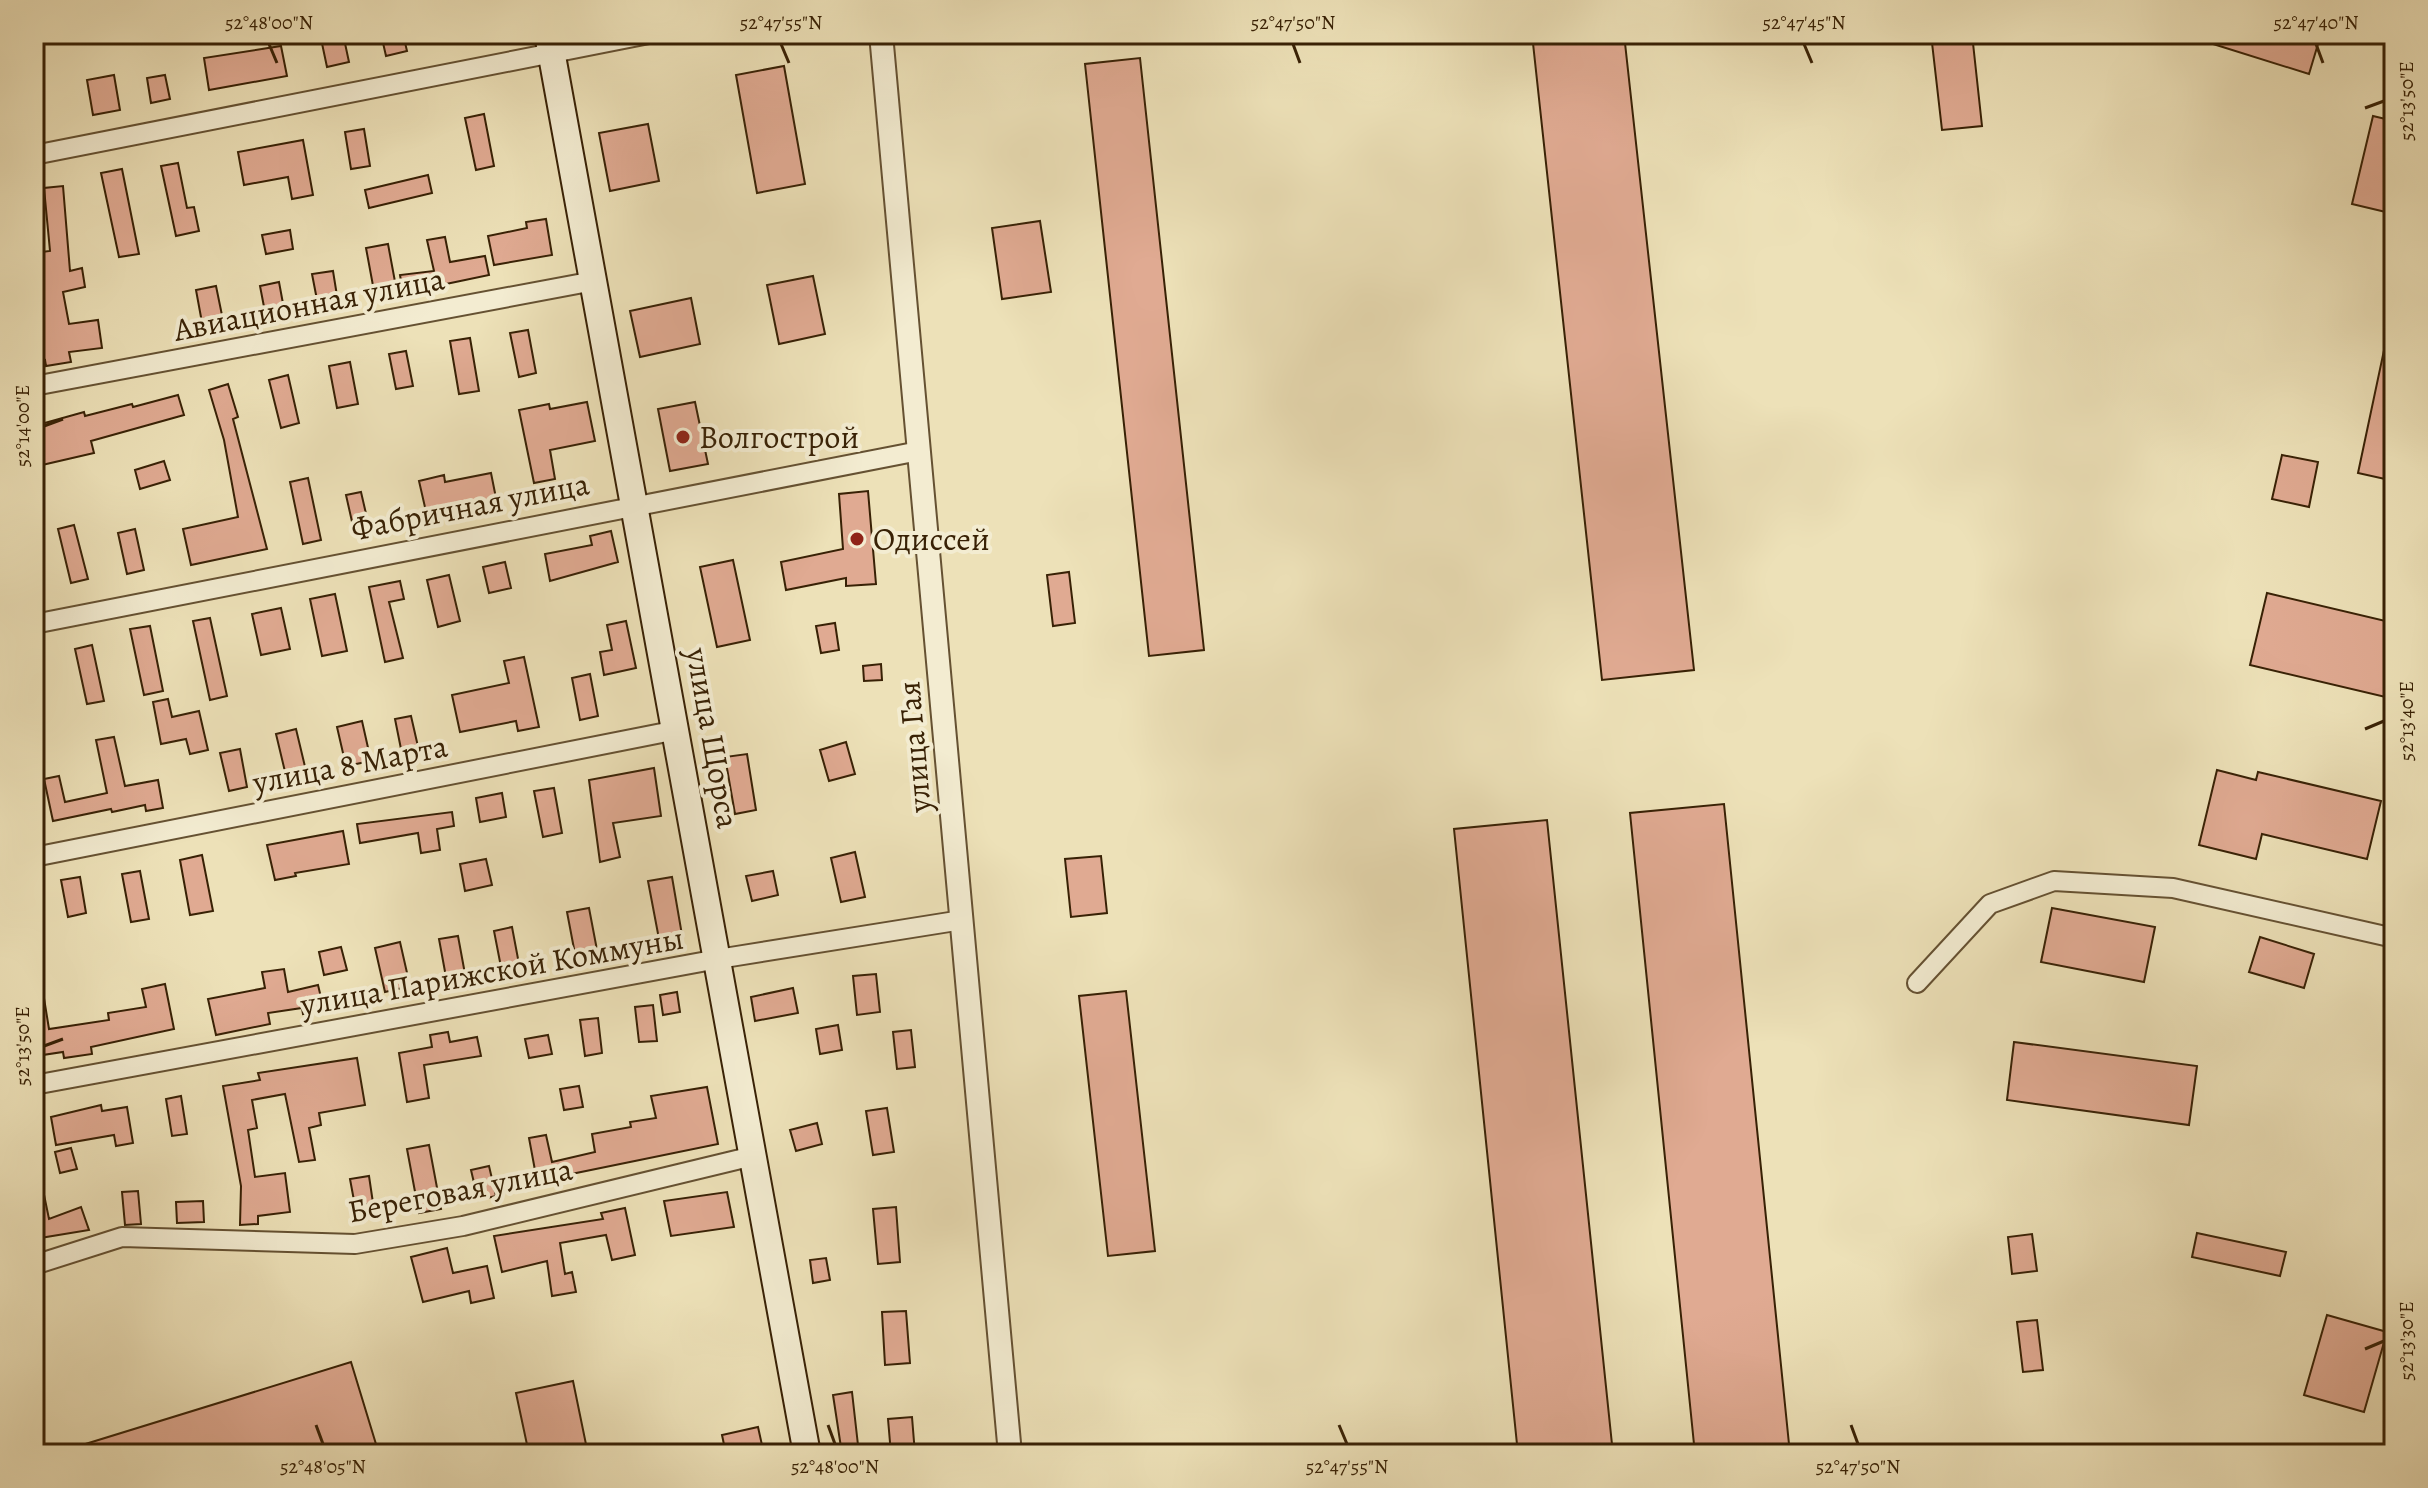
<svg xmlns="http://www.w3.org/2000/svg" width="2428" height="1488" viewBox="0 0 2428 1488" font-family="Alegreya,serif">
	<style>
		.building { fill: #e0aa92; stroke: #382105; stroke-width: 2 }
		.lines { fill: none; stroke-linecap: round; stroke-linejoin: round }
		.minor-casing { stroke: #655132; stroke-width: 22 }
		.tertiary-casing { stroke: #655132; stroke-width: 26 }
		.secondary-casing { stroke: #382105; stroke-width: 30 }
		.minor { stroke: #f3ecd1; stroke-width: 18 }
		.tertiary { stroke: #f3ecd1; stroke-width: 22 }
		.secondary { stroke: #f3ecd1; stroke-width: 26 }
		.ticks { fill: none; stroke: #382105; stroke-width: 3 }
		.poi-dot { fill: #8f2418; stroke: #f3ecd1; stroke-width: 3 }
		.labels { text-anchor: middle; stroke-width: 8; stroke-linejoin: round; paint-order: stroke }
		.street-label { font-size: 32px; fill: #382105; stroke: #f3ecd1 }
		.poi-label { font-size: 32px; fill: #382105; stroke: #f3ecd1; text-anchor: start }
		.neatline { fill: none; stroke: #382105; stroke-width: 3 }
		.ticks-label { font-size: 20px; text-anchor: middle; fill: #382105 }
	</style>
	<rect width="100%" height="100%" fill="#ede1b8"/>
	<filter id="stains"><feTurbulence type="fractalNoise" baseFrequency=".0025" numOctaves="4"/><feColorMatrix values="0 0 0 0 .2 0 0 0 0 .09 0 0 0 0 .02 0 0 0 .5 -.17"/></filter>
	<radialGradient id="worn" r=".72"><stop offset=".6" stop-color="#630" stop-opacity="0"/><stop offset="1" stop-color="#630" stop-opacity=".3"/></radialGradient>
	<!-- building -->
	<path class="building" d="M 320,34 L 343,34 L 349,62 L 327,67 Z
		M 381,34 L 403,34 L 407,51 L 386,56 Z
		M 1532,34 L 1624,34 L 1694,670 L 1602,680 Z
		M 1931,34 L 1972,34 L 1982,126 L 1942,130 Z
		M 2195,34 L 2321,34 L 2309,74 L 2194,38 Z
		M 281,46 L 287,76 L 209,90 L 204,58 Z
		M 1140,58 L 1204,650 L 1149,656 L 1085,64 Z
		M 784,66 L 805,184 L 757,193 L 736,75 Z
		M 114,75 L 120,110 L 93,115 L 87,80 Z
		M 165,75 L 170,99 L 151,103 L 147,78 Z
		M 484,114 L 494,166 L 476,170 L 465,118 Z
		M 2373,116 L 2394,121 L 2394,195 L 2390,213 L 2352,204 Z
		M 648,124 L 659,181 L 610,191 L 599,133 Z
		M 364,129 L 370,166 L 351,169 L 345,132 Z
		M 303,140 L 313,195 L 292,199 L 288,177 L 244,185 L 238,152 Z
		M 178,163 L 187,208 L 194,207 L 199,231 L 176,236 L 161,166 Z
		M 122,169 L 139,254 L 119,257 L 101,173 Z
		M 428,175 L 432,193 L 369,208 L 365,190 Z
		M 63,186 L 70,271 L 82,268 L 85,287 L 63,292 L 69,324 L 98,320 L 102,348 L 69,352 L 71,362 L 46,366 L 45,360 L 34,362 L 34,253 L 50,251 L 44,188 Z
		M 546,219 L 552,255 L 494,265 L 488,236 L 527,228 L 526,222 Z
		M 1040,221 L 1051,292 L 1002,299 L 992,228 Z
		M 290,230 L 293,249 L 266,254 L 262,235 Z
		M 445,237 L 450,262 L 485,256 L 489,275 L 403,293 L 400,275 L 434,271 L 427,240 Z
		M 388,244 L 396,287 L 374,291 L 366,248 Z
		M 333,271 L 338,302 L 318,305 L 312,274 Z
		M 813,276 L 825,334 L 779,344 L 767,285 Z
		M 279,282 L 284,309 L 265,312 L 260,286 Z
		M 216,286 L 224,325 L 203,328 L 196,290 Z
		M 691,298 L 700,344 L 640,357 L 630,311 Z
		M 528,330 L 536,373 L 519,377 L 510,333 Z
		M 2387,336 L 2394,337 L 2394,481 L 2358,473 Z
		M 470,338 L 479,391 L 459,394 L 450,341 Z
		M 406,351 L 413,386 L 396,389 L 389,354 Z
		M 350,362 L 358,404 L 337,408 L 329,366 Z
		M 288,375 L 299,423 L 281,428 L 269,380 Z
		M 228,384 L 238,417 L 233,419 L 267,549 L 191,565 L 183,529 L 238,517 L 224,440 L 209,390 Z
		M 178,395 L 184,415 L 91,441 L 94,453 L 42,465 L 34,426 L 84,412 L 85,416 L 132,404 L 133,407 Z
		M 587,402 L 595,441 L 550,450 L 555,479 L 534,483 L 519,410 L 549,404 L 550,409 Z
		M 695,402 L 708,464 L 670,471 L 658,409 Z
		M 2282,455 L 2318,462 L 2309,507 L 2272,499 Z
		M 164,461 L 170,480 L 140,489 L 135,470 Z
		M 491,473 L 497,503 L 427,516 L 419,481 L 444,475 L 445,482 Z
		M 308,478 L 321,540 L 303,544 L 290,482 Z
		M 868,491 L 876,584 L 846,586 L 846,578 L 786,590 L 781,562 L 843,549 L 839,494 Z
		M 361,492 L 370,531 L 355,535 L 346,495 Z
		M 74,525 L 88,579 L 71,583 L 58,529 Z
		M 135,529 L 144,570 L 127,574 L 118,533 Z
		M 611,531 L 618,562 L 550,581 L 545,554 L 592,545 L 590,536 Z
		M 733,560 L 750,640 L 717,647 L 700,567 Z
		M 505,562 L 511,588 L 489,593 L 483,567 Z
		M 1069,572 L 1075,623 L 1053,626 L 1047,575 Z
		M 449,575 L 460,621 L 438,627 L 427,580 Z
		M 400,581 L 404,599 L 389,602 L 403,658 L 385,662 L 369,587 Z
		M 2267,593 L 2394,623 L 2394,699 L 2250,665 Z
		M 335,594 L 347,651 L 322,656 L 310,599 Z
		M 281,608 L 290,649 L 261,655 L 252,614 Z
		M 210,618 L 227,696 L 210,700 L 193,621 Z
		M 626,621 L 636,668 L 604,675 L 600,652 L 612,650 L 607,625 Z
		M 835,623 L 839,650 L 821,653 L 816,626 Z
		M 150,626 L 163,691 L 144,695 L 130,629 Z
		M 92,645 L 104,701 L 87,704 L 75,649 Z
		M 524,657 L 539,727 L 518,731 L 516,721 L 460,732 L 452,695 L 509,683 L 504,661 Z
		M 881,664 L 882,680 L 864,681 L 863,666 Z
		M 590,674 L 598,716 L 580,720 L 572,678 Z
		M 168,699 L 172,717 L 199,711 L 208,750 L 190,754 L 186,739 L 161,744 L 153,702 Z
		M 411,716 L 419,751 L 402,754 L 395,719 Z
		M 362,721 L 371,761 L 346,766 L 337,727 Z
		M 296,729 L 307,775 L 287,780 L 276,734 Z
		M 114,737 L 125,786 L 158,780 L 163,808 L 146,811 L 145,805 L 112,812 L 111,809 L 53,821 L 44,779 L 59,776 L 65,802 L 107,793 L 96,740 Z
		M 846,742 L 855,774 L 829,781 L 820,750 Z
		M 240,749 L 247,787 L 229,791 L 220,753 Z
		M 747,754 L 756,810 L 735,814 L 725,757 Z
		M 654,768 L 661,816 L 613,823 L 620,857 L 600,862 L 589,780 Z
		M 2217,770 L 2256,780 L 2258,772 L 2381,801 L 2367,859 L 2262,834 L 2256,859 L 2199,845 Z
		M 554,788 L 562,833 L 543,837 L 534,791 Z
		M 502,793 L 506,817 L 480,822 L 476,798 Z
		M 1724,804 L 1790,1454 L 1695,1454 L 1630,813 Z
		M 452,812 L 454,826 L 437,829 L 440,850 L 421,853 L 418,833 L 360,843 L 357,824 Z
		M 1547,820 L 1613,1454 L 1518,1454 L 1454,829 Z
		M 343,831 L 349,864 L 295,873 L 296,876 L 275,880 L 267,845 Z
		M 855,852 L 865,897 L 841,902 L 831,858 Z
		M 202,855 L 213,911 L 190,915 L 180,860 Z
		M 1101,856 L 1107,913 L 1071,917 L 1065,859 Z
		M 486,859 L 492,885 L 465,891 L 460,864 Z
		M 140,871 L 149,919 L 131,922 L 122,874 Z
		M 773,871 L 778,895 L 752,901 L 746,876 Z
		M 80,877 L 86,913 L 68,917 L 61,880 Z
		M 672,877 L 682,935 L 659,939 L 648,881 Z
		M 589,908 L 597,950 L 575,954 L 567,912 Z
		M 2052,908 L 2155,927 L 2144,982 L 2041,962 Z
		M 512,927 L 519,964 L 501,967 L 494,931 Z
		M 458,936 L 465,974 L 446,977 L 439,939 Z
		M 2260,937 L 2314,954 L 2304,988 L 2249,972 Z
		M 400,942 L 410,986 L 385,992 L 375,948 Z
		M 341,947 L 347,970 L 324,975 L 319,952 Z
		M 284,969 L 288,992 L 318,985 L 324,1010 L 303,1014 L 302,1008 L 268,1013 L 270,1024 L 216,1035 L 208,999 L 265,988 L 262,972 Z
		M 876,974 L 880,1012 L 857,1015 L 853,976 Z
		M 165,984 L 174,1029 L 91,1047 L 92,1054 L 64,1058 L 63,1052 L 36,1056 L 34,993 L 43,992 L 49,1029 L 109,1020 L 108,1013 L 146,1007 L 142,989 Z
		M 793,988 L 798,1013 L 755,1021 L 751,997 Z
		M 1126,991 L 1155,1251 L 1108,1256 L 1079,996 Z
		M 677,992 L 680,1012 L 663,1015 L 660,995 Z
		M 653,1005 L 657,1041 L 639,1042 L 635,1007 Z
		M 598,1018 L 602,1053 L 585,1056 L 580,1020 Z
		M 838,1025 L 842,1050 L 820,1054 L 816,1029 Z
		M 911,1030 L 915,1067 L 897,1069 L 893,1032 Z
		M 448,1032 L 450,1042 L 477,1037 L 481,1056 L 424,1065 L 429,1098 L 407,1102 L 399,1053 L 432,1047 L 430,1035 Z
		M 548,1035 L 552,1054 L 529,1058 L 525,1039 Z
		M 2014,1042 L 2197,1066 L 2189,1125 L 2007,1100 Z
		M 357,1058 L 365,1105 L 319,1113 L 321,1125 L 309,1128 L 315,1160 L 299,1162 L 285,1094 L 252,1100 L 257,1128 L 248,1130 L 255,1177 L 285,1173 L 290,1212 L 258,1216 L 258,1224 L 240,1225 L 241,1186 L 223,1086 L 260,1080 L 258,1073 Z
		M 579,1086 L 583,1107 L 564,1110 L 560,1089 Z
		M 707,1087 L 718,1144 L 537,1181 L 529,1138 L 546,1135 L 552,1162 L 595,1152 L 592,1134 L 631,1127 L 630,1122 L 656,1118 L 651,1096 Z
		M 181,1096 L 187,1134 L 172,1136 L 166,1099 Z
		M 101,1105 L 102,1111 L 127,1107 L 133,1143 L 116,1146 L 114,1135 L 56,1145 L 51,1117 Z
		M 887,1108 L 894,1152 L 873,1155 L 866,1111 Z
		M 817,1123 L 822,1144 L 796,1151 L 790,1130 Z
		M 429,1145 L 441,1209 L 419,1213 L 407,1149 Z
		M 71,1148 L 77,1169 L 60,1173 L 55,1152 Z
		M 489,1166 L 496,1196 L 478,1200 L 471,1170 Z
		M 369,1176 L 373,1203 L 355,1206 L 350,1179 Z
		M 42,1185 L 49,1219 L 81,1207 L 89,1230 L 34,1239 L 34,1186 Z
		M 138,1191 L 141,1224 L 125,1225 L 122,1192 Z
		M 727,1192 L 734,1227 L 671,1236 L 664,1201 Z
		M 203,1201 L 204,1222 L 177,1223 L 176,1202 Z
		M 896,1207 L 900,1262 L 878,1264 L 873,1209 Z
		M 625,1208 L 635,1255 L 612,1260 L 606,1235 L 560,1243 L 565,1274 L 572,1272 L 576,1292 L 552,1296 L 547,1261 L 502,1272 L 494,1236 L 603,1219 L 601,1213 Z
		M 2197,1233 L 2286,1252 L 2280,1276 L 2192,1257 Z
		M 2032,1234 L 2037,1271 L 2012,1274 L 2008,1237 Z
		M 447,1248 L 453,1273 L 487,1266 L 494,1298 L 471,1303 L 469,1291 L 423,1302 L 411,1257 Z
		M 826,1258 L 830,1280 L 813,1283 L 810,1260 Z
		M 906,1311 L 910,1363 L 885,1365 L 882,1312 Z
		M 2327,1315 L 2387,1332 L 2364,1412 L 2304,1395 Z
		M 2037,1320 L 2043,1370 L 2023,1372 L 2017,1322 Z
		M 351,1362 L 379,1454 L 67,1454 L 66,1450 Z
		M 573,1381 L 588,1454 L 529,1454 L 516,1393 Z
		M 852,1392 L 859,1454 L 842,1454 L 833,1395 Z
		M 912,1417 L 915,1454 L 891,1454 L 888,1419 Z
		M 758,1427 L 764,1454 L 726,1454 L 722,1435 Z"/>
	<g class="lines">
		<defs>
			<path id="minor" d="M 34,155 L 649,34
				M 34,386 L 594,281
				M 34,624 L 919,451
				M 34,857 L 677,730
				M 1917,983 L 1990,904 L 2054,881 L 2173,888 L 2394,938
				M 34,1085 L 718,959 L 962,920
				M 34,1265 L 122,1237 L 355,1244 L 463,1226 L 753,1156"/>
			<path id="tertiary" d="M 881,34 L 1010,1454"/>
			<path id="secondary" d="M 548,34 L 807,1454"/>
		</defs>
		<!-- minor casing -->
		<use href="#minor" class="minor-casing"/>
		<!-- tertiary casing -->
		<use href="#tertiary" class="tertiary-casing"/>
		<!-- secondary casing -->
		<use href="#secondary" class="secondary-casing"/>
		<!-- minor -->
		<use href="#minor" class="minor"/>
		<!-- tertiary -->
		<use href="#tertiary" class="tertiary"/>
		<!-- secondary -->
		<use href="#secondary" class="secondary"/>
	</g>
	<!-- ticks -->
	<path class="ticks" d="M 269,44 L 277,63M 781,44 L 789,63M 1293,44 L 1300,63M 1804,44 L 1812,63M 2316,44 L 2323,63M 2365,108 L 2384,101M 44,426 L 63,419M 2365,729 L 2384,721M 44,1046 L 63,1039M 2365,1349 L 2384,1341M 316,1425 L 323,1444M 828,1425 L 835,1444M 1339,1425 L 1347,1444M 1851,1425 L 1858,1444"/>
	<!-- markers -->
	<g class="poi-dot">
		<circle cx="683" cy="437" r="8"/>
		<circle cx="857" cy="539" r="8"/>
	</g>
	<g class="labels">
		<!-- street labels -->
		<g class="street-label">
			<text transform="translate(309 304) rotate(-11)" y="11">Авиационная улица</text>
			<text transform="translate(470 506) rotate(-11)" y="11">Фабричная улица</text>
			<text transform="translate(713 738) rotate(80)" y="11">улица Щорса</text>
			<text transform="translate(914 747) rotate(-95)" y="11">улица Гая</text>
			<text transform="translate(350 764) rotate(-11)" y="11">улица 8 Марта</text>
			<text transform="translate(492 971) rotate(-10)" y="11">улица Парижской Коммуны</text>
			<text transform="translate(460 1190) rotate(-11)" y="11">Береговая улица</text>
		</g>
		<!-- poi labels -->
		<g class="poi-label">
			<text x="699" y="448">Волгострой</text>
			<text x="873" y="550">Одиссей</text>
		</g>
	</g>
	<!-- margin -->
	<rect width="2428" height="1488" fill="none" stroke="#ede1b8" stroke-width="88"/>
	<rect x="44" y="44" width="2340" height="1400" class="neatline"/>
	<g class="ticks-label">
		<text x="269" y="29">52°48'00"N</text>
		<text x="781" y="29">52°47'55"N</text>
		<text x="1293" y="29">52°47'50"N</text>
		<text x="1804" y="29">52°47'45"N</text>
		<text x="2316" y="29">52°47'40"N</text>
		<text transform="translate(2406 101) rotate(-90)" y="7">52°13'50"E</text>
		<text transform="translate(22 426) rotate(-90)" y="7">52°14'00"E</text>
		<text transform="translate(2406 721) rotate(-90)" y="7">52°13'40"E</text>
		<text transform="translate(22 1046) rotate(-90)" y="7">52°13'50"E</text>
		<text transform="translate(2406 1341) rotate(-90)" y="7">52°13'30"E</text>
		<text x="323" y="1473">52°48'05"N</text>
		<text x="835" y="1473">52°48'00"N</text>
		<text x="1347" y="1473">52°47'55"N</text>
		<text x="1858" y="1473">52°47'50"N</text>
	</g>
	<rect width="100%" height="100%" filter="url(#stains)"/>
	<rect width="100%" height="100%" fill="url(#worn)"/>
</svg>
